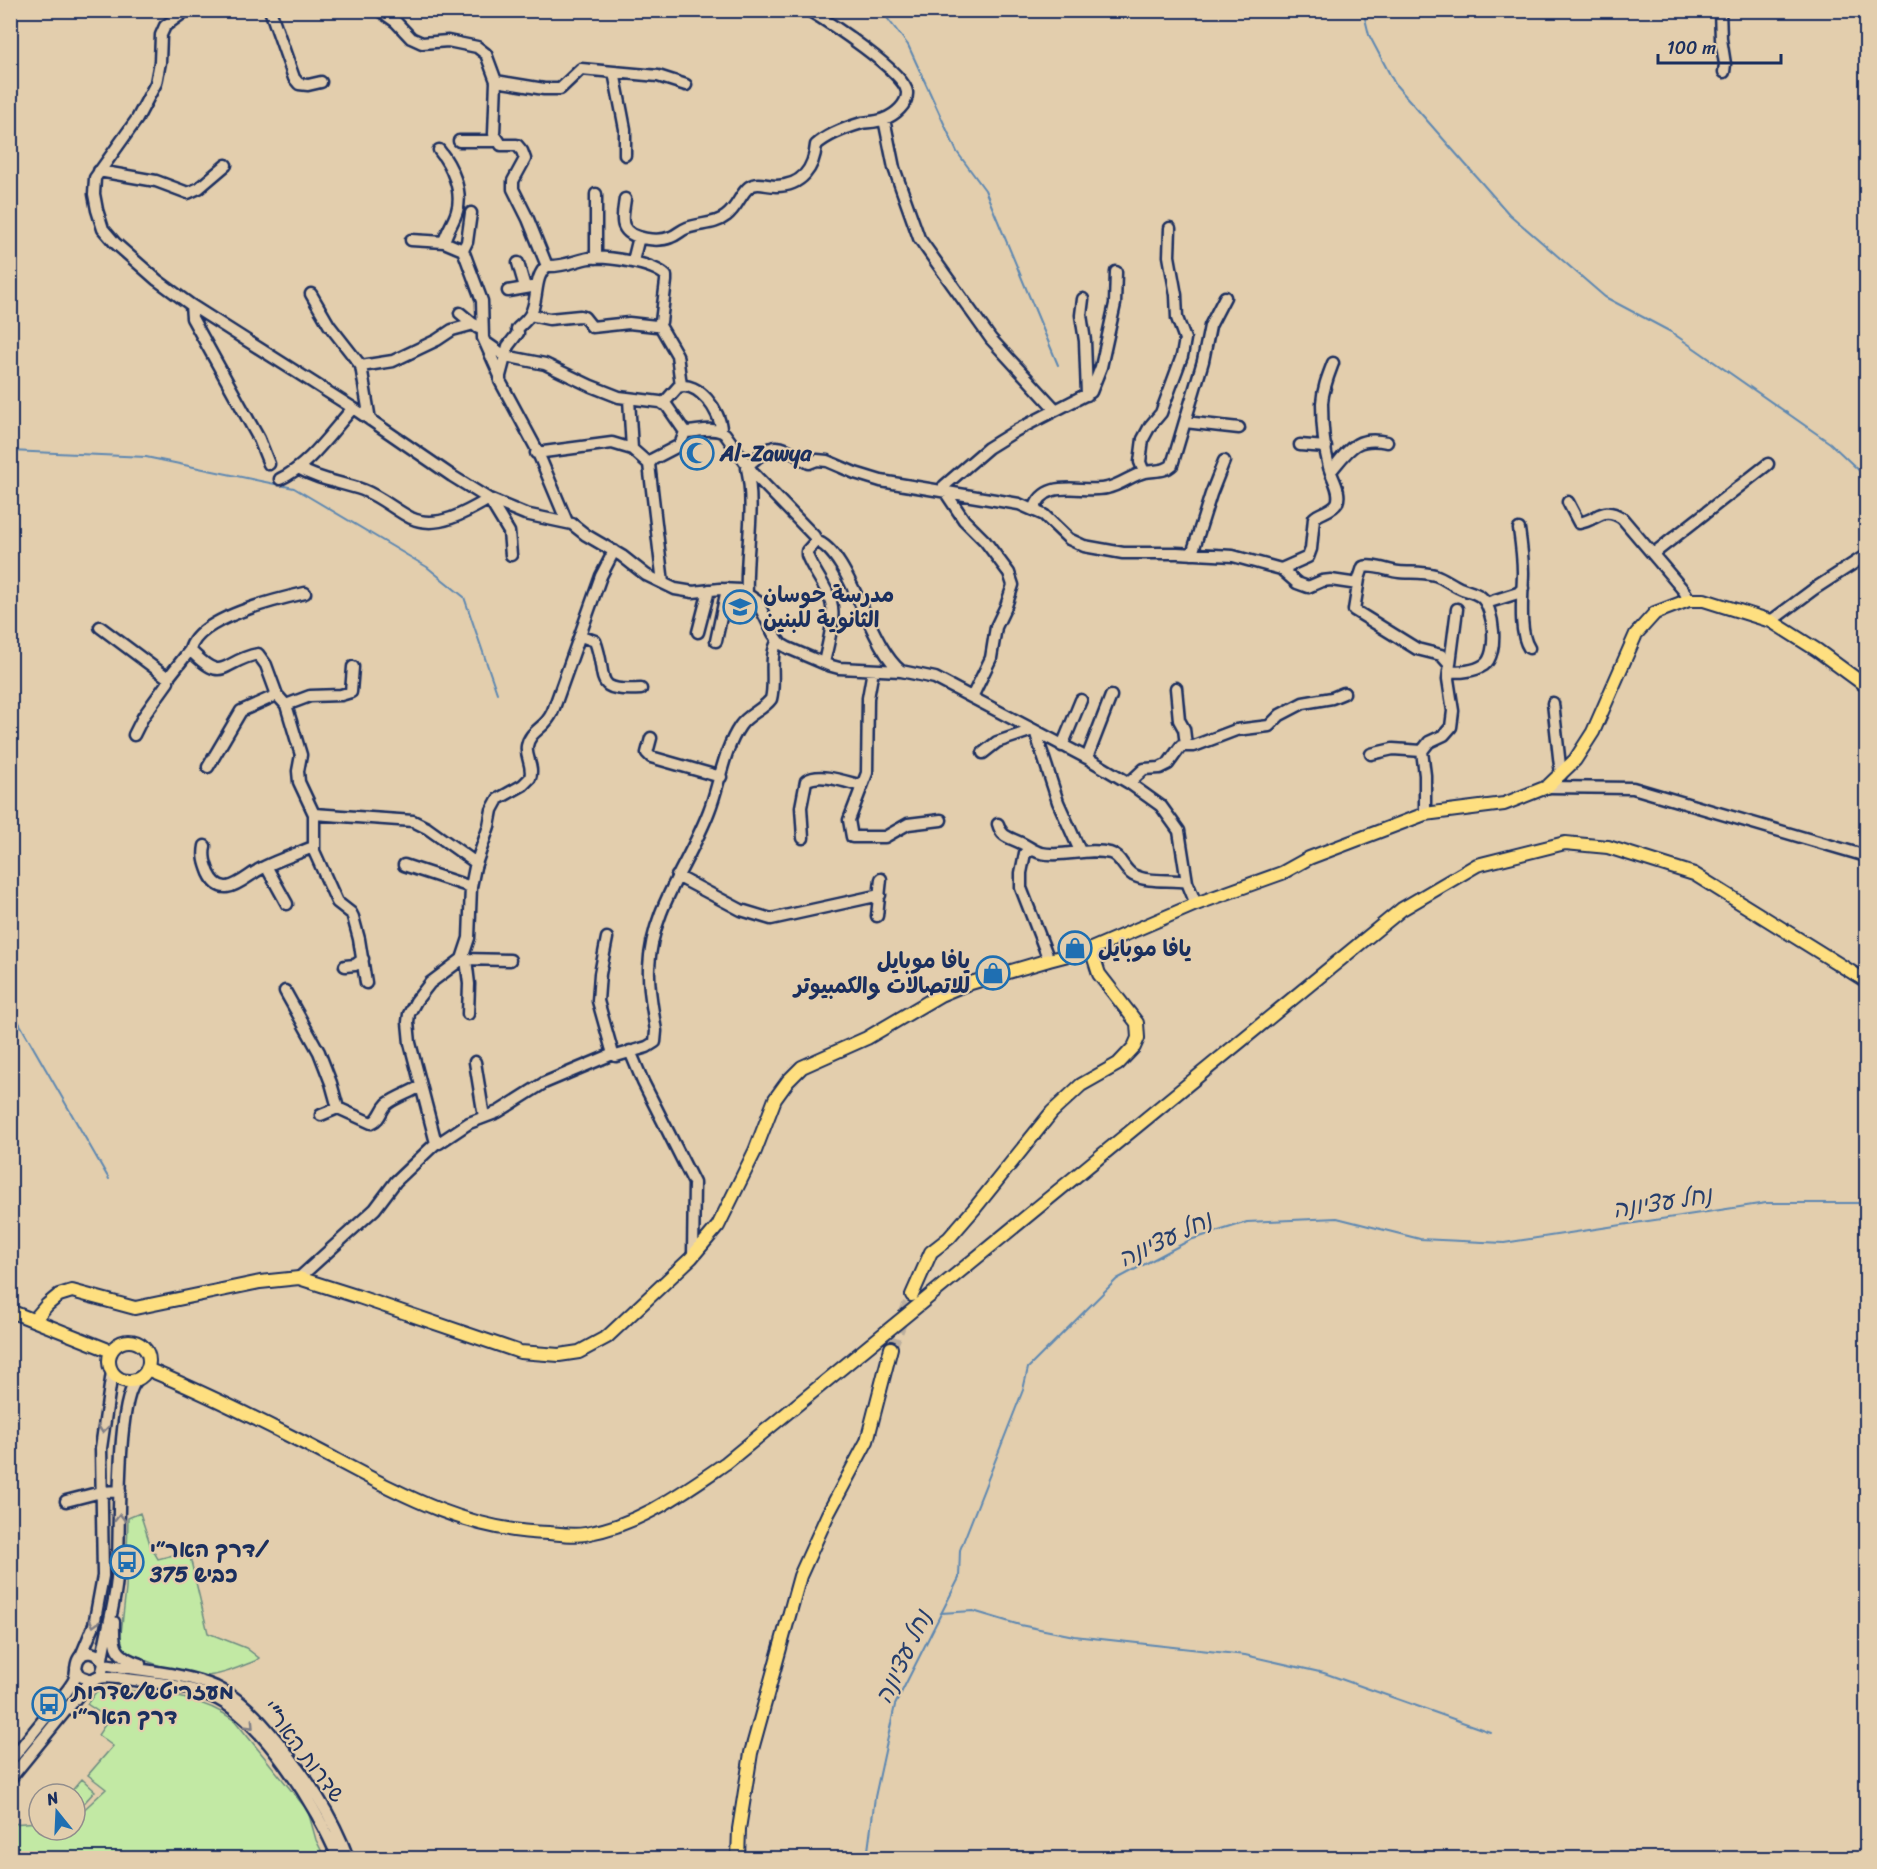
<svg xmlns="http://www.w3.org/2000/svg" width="1877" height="1869" viewBox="0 0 1877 1869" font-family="Sriracha,'Playpen Sans Arabic','Playpen Sans Hebrew',sans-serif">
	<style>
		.green { fill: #c2e9a4; stroke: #6e8c81; stroke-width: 1.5 }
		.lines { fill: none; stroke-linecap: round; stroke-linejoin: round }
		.stream { stroke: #5e88b1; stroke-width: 2 }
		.major-tunnel { stroke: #bbae9d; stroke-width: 12; stroke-dasharray: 12 6; stroke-linecap: butt }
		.minor-casing { stroke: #1b2f5e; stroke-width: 15 }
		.major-casing { stroke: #1b2f5e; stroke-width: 16 }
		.minor { stroke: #e3cead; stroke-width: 10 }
		.major { stroke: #fedf80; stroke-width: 12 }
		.oneway { stroke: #7f7e86 }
		.labels { text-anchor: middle; stroke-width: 4.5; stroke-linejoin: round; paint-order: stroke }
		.poi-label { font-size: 22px; font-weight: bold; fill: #1b2f5e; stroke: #e3cead; text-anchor: start }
		.street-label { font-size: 22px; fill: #1b2f5e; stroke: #e3cead }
		.water-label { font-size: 24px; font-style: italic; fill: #263e6c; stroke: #e3cead }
	</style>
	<rect width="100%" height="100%" fill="#e3cead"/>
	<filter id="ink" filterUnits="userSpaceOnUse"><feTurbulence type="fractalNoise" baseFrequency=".0167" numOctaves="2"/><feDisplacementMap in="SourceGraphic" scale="12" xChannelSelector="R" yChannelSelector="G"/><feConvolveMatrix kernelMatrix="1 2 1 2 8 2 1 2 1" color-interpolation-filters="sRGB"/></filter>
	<g filter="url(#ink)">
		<!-- green -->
		<path class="green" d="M 140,1513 L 151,1547 L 158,1559 L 185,1552 L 190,1557 L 208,1633 L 246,1648 L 259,1658 L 255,1661 C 239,1667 223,1675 206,1676 C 186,1678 148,1661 129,1654 L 123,1650 L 120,1643 L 126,1589 L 128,1518 Z
			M 103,1688 C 148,1693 198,1693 235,1721 L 308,1811 L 316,1840 L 325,1858 L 11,1858 L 11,1824 L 39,1822 L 39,1830 L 75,1830 L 75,1818 L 106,1789 L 88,1775 L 113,1746 L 98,1735 L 109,1719 L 87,1704 L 96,1692 Z
			M 82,1779 L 95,1791 L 75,1813 L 75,1794 L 69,1794 Z"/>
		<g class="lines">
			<!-- stream -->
			<path class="stream" d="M 881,10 L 908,45 L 957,152 L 985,190 L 1058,365
				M 1363,10 L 1369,35 L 1395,84 L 1509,214 L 1605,297 L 1671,332 L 1830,443 L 1866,477
				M 10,451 L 146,457 L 294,488 L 427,567 L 464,597 L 497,693
				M 10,1007 L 109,1179
				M 941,1613 L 973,1611 L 1020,1625 L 1074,1636 L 1245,1655 L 1324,1673 L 1490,1732
				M 867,1858 L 875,1797 L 895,1705 L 959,1578 L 960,1550 L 1023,1390 L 1028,1368 L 1117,1279 L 1190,1240 L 1247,1222 L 1337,1218 L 1420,1239 L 1504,1243 L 1766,1203 L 1866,1203"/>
			<!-- major-tunnel -->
			<path class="major-tunnel" d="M 891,1348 L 912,1295"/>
			<defs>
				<path id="minor" d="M 187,10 L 165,26 L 161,35 L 160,62 L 156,83 L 137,119 L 95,178 L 94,194 L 97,210 L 103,229 L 115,243 L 157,280 L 191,305 L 353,408 L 452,476 L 489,499 L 525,514 L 572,524 L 586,535 L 622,556 L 646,575 L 675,589 L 693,592 L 720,589 L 741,590 L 757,601 L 773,633 L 781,644 L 788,648 L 828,665 L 839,668 L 901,671 L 935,678 L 1087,758 L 1129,783 L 1161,806 L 1179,831 L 1187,882 L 1196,904
					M 270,10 L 294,78 L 299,84 L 308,85 L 321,82
					M 379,10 L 396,22 L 411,38 L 422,43 L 448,41 L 477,47 L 486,54 L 496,81 L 494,134 L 499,141
					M 1720,10 L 1721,39 L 1725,64 L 1724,72
					M 614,72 L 625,129 L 625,155
					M 496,81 L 544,89 L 560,89 L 581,69 L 658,76 L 686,85
					M 884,119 L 894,168 L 919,238 L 991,339 L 1056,410
					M 459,141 L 499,141 L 501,145 L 517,145 L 522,151 L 525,159 L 513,181 L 513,189 L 528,219 L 547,266
					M 439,150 C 452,166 463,191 457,211 C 454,222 447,230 444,242
					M 99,171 L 156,181 L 188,193 L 199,188 L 226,165
					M 625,199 C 624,207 621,219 624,226 C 630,240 659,242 671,237 C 677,235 681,230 687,228 C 700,223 715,225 726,216 C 738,207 740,194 749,187 C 758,181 766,186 776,186 C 802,186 814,168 816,145 C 828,134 845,128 862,123 C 869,122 878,122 884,119 C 895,115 908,104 907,92 C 905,72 827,21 808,10
					M 411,240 L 444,242 L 463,250 L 482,301 L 483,338 L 500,376
					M 463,250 L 467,242 L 471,213
					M 596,258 L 596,194
					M 633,261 L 639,237
					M 518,263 L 525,287
					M 547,266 C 533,277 539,300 530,315 C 527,320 521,325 517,329 L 518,333 L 508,346 L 500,376 L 500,381 L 536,448 L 567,522
					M 547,266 C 563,267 574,261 589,258 C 606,256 654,263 666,276 L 666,281 L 661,322 L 659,324
					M 508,291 L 537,286
					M 311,294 L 329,325 L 361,366 L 370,420
					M 1083,299 L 1081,315 L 1085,341 L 1087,395
					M 191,305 L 192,318 L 259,439 L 269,464
					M 460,313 L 478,328
					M 530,315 L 549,319 L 580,316 L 584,317 L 592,327 L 629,323 L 656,326 L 659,324
					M 659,324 L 677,355 L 681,385
					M 485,342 L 505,356 L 545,364 L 591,386 L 619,397 L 660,402 L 667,406 L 685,432 C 697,432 715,426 725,434 L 753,473 L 814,536 L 816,541 C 850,552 869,647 901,671
					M 361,366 L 393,361 L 437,340 L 452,330 L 474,324
					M 629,399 L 632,449
					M 663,404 L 678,387 C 698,380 721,412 721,430
					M 1185,422 L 1239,428
					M 1300,445 L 1326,447
					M 536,453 L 612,443 L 632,449 L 649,464 L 663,583
					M 649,464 L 653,459 L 680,445 L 685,432
					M 747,466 C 778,440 775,442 809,463 L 817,460 L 827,461 L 855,473 L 881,481 L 1019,504 L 1044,515 L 1069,539 L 1084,546 L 1123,553 L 1177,553 L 1233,556 L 1281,569 L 1297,583 L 1308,587 L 1322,581 L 1331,580 L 1358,584
					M 298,468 C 319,480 340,482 363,490 C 381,497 395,510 411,518 C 437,530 467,512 489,499
					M 1331,471 C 1350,448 1356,436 1387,442
					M 1144,472 L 1140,462 L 1143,439 L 1150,426 L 1161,413 L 1182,356 L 1185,339 L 1177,318 L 1176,295 L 1169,256 L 1170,228
					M 280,479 C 308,467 332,431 353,408
					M 944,490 L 944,486 L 988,448 L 1017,430 L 1091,392 L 1101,367 L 1115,304 L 1116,272
					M 944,490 L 964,520 L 985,541 L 1009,573 L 1013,585 L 1006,606 L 996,627 L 991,658 L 972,697
					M 489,499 L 509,532 L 511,555
					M 1568,502 L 1579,523 C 1598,520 1602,505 1622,518 L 1684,591 L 1689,600
					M 1034,510 C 1045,476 1082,494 1107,488 C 1121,485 1132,475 1145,472 C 1155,470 1165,472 1172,465 L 1203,361 L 1210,326 L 1225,297
					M 1519,529 C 1521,543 1523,558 1523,572 C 1523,592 1518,632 1529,648
					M 816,541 L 807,551 L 807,555 C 813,571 826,585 831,602 C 836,618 827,647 824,663
					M 1192,554 L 1211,494 L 1224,461
					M 1653,554 L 1768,464
					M 1281,569 L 1308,557 L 1311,549 L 1314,518 C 1320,512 1332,511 1337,503 C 1342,492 1332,478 1329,467 C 1324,448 1322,423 1322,403 C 1323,388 1328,376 1333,363
					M 747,593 C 745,551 756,510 747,468
					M 1486,603 L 1518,593 L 1523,588
					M 1771,621 L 1814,589 L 1865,556
					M 100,627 L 168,678
					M 698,632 L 709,590
					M 581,636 L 595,641 C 609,678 590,692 641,689
					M 716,641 L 727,589
					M 190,650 C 225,686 221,661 258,654 L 266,665 L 277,695 L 286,705 L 301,755 L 298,771 L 299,782 L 314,814 L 314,851 L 337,902 L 351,913 L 353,917 L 359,939 L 366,983
					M 873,670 L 868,698 L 867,773 L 849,820 L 852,837 L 885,837 L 908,824 L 941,820
					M 1449,671 C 1459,673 1475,671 1484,665 C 1499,655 1494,607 1481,597 C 1475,592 1466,591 1460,588 C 1451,584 1444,578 1435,575 C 1424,572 1411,573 1399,572 C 1388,571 1374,564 1363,567 L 1359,579 L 1354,610 L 1417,649 L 1441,655 L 1449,664
					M 1176,688 L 1179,720 L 1184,729 L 1186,745
					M 1553,703 L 1561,775
					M 286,705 L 310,696 L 341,695 L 351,692 L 353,667
					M 1033,730 L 1036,734 L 1058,802 L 1080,851
					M 134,735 L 143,717 L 168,682 L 168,678 L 190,650 C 197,618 278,599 305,593
					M 651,738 L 647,753 L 651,757 L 721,777
					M 1062,746 L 1081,700
					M 983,753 L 997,742 L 1033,730
					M 1371,754 L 1393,749 L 1422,751
					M 1087,758 L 1111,696
					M 208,767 L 241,711 L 277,695
					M 1129,783 L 1144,769 L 1160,768 L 1168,764 L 1181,746 L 1194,746 L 1236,730 L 1269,726 L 1280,715 L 1303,703 L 1332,698 L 1344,693
					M 1547,787 L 1633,788 L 1866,856
					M 314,814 L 413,821 L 427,828 L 476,863
					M 1425,814 L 1425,775 L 1422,751 L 1429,742 L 1444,735 L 1451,727 L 1453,711 L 1448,679 L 1457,609
					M 998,824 C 1002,838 1009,837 1021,843 C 1028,846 1033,851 1041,853 C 1064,858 1087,847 1110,853 C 1121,856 1123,869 1133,875 C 1149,883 1170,879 1187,882
					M 803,838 L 801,807 L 806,781 C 820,772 846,782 862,786
					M 205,846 C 203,856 205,863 209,873 C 223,903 244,877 262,868 C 278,860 296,854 313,847
					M 1032,850 L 1025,853 L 1021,873 L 1021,888 L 1049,960
					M 404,865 L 471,887
					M 266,866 L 287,904
					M 677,876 L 741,910 L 771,919 L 880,895
					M 877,916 L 881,879
					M 607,938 L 600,974 L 598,1001 L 613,1054
					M 462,959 L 510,960
					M 466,959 L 469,984 L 468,1014
					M 345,966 L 355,965 L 363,959
					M 285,991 L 319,1052 L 331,1083 L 338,1108
					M 630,1051 L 643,1082 L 694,1183 L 693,1254
					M 475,1062 L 484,1117
					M 321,1115 L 338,1108 L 371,1123 C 381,1119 380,1111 387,1104 C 396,1097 409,1093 419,1087
					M 436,1143 L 410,1043 L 408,1022 L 409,1014 L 416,1001 L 430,983 L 462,959 L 469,938 L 471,887 L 475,867 L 489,826 L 492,810 L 498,799 L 523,785 L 530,778 C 534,766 525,757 527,746 C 529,735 537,731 544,724 C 549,719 552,714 554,708 L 601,576 L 614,551
					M 299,1278 L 375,1209 L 396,1181 L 436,1143 L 439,1143 L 469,1123 L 498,1112 L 544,1083 L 613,1054 L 616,1056 L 647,1047 L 655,1042 L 656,1031 C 653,1011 648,989 649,968 C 651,909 689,864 709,811 C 720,783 723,751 740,726 C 748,714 763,710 771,699 C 776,680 768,657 778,640
					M 66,1501 L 101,1492 L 120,1491
					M 114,1622 C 113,1647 115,1656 140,1664
					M 81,1656 L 94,1625 L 103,1576 L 101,1448 L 112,1372
					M 102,1659 C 106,1632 115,1605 117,1578 C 121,1540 114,1400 138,1379
					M 104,1664 C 141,1671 181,1672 216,1687 C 242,1699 260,1720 277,1741 C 307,1778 332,1814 348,1858
					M 98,1678 L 107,1677 C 141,1681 179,1683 211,1696 C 261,1716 318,1809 338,1858
					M 10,1761 L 66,1692 C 69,1688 72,1684 74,1680 C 77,1673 75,1666 78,1660 C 84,1647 99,1653 104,1664 L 101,1675 L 91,1680 L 80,1676 L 76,1668
					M 10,1779 L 85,1687 L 95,1680"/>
				<path id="major" d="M 912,1295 L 931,1252 L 949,1238 L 975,1208 L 1052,1112 L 1081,1085 L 1118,1064 L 1134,1047 L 1138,1038 L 1137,1023 L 1099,974 L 1091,949 L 1196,904 L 1282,873 L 1309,858 L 1425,814 L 1504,804 L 1547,787 L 1575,760 L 1593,732 L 1636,634 L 1655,613 L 1689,600 L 1704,600 L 1771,621 L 1817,650 L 1866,686
					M 10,1311 L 111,1351
					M 35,1319 L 47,1305 L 59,1295 L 72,1291 L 135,1308 L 260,1282 L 299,1278 L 359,1297 L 520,1352 L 559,1355 L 579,1352 L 607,1337 L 691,1258 L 718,1226 L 755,1151 L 775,1099 L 788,1081 L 802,1067 L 867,1038 L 940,995 L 964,985 L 1049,960 L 1091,949
					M109 1361a20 20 0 1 1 40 0a20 20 0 1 1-40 0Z
					M 147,1369 C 198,1390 247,1414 296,1439 C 378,1480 453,1531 549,1533 C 560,1534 574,1536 585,1534 C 639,1525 682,1493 726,1463 L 1402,909 L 1477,865 L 1565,843 L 1608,847 L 1694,874 L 1866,981
					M 738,1858 L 739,1829 L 751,1753 L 800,1576 L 828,1514 L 867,1441 L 891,1348"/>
			</defs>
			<!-- minor casing -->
			<use href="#minor" class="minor-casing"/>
			<!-- major casing -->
			<use href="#major" class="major-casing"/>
			<!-- minor -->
			<use href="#minor" class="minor"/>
			<!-- major -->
			<use href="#major" class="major"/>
		</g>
		<!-- one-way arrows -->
		<defs><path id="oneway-chevron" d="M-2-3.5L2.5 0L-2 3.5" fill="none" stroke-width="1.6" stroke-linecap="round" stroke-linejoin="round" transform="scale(1.5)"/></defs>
		<g class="oneway">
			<use href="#oneway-chevron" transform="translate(103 1429) rotate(97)"/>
			<use href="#oneway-chevron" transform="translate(120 1518) rotate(-89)"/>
			<use href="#oneway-chevron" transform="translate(94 1623) rotate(105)"/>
			<use href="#oneway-chevron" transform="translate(250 1725) rotate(47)"/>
		</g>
	</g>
	<!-- icons -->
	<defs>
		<symbol id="mosque-ring" viewBox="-11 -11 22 22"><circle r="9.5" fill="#e3cead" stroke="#1f6fb2" stroke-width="1.5"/><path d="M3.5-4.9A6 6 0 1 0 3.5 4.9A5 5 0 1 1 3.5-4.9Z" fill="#1f6fb2"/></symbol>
		<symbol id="school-ring" viewBox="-11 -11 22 22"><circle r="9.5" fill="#e3cead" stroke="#1f6fb2" stroke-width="1.5"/><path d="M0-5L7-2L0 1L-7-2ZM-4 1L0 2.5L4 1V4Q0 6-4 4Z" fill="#1f6fb2"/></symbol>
		<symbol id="shop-ring" viewBox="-11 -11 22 22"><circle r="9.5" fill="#e3cead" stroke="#1f6fb2" stroke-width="1.5"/><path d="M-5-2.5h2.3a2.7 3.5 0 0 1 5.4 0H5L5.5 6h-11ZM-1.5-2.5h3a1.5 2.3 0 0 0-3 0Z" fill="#1f6fb2"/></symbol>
		<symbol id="bus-ring" viewBox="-11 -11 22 22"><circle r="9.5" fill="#e3cead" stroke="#1f6fb2" stroke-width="1.5"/><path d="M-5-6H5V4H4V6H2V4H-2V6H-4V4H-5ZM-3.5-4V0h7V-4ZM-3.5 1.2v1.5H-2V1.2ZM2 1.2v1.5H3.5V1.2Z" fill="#1f6fb2"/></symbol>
	</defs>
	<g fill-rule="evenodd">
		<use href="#mosque-ring" x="678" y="434" width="38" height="38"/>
		<use href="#school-ring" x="721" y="588" width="38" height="38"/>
		<use href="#shop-ring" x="1056" y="929" width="38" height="38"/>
		<use href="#shop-ring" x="974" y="954" width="38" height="38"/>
		<use href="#bus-ring" x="108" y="1543" width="38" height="38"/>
		<use href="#bus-ring" x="30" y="1685" width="38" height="38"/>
	</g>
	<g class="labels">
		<!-- poi labels -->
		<g class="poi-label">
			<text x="720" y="461">Al-Zawya</text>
			<text x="763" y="602">مدرسة حوسان<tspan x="763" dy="25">الثانوية للبنين</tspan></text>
			<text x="1098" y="956">يافا موبايل</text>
			<text x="970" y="968" text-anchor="end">يافا موبايل<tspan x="970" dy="25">للاتصالات والكمبيوتر</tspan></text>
			<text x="150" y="1557">דרך האר״י/<tspan x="150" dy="25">כביש 375</tspan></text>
			<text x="72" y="1699">מעזריטש/שדרות<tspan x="72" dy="25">דרך האר״י</tspan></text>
		</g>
		<!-- street labels -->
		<g class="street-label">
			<text transform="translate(304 1751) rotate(53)" y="8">שדרות האר"י</text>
		</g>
		<!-- water labels -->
		<g class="water-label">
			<text transform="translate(1662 1202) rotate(-9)" y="8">נחל עציונה</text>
			<text transform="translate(1165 1239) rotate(-25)" y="8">נחל עציונה</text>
			<text transform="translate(903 1657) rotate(-65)" y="8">נחל עציונה</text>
		</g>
	</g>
	<!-- margin -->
	<rect width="1877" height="1869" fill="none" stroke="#e3cead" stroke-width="36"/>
	<rect x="18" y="18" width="1841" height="1833" fill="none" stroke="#1b2f5e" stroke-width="2" filter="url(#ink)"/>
	<!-- north arrow -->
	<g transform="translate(57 1812) rotate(342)"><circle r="28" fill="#e3cead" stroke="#938e8d" stroke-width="1.5"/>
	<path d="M0-4.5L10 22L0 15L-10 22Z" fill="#1f6fb2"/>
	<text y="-9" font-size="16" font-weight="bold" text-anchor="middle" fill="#1b2f5e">N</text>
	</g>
	<!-- scale -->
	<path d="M1658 54v9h123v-9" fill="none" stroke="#1b2f5e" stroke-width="3"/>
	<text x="1667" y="54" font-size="18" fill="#1b2f5e" stroke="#e3cead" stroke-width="4.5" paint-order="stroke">100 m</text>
</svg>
